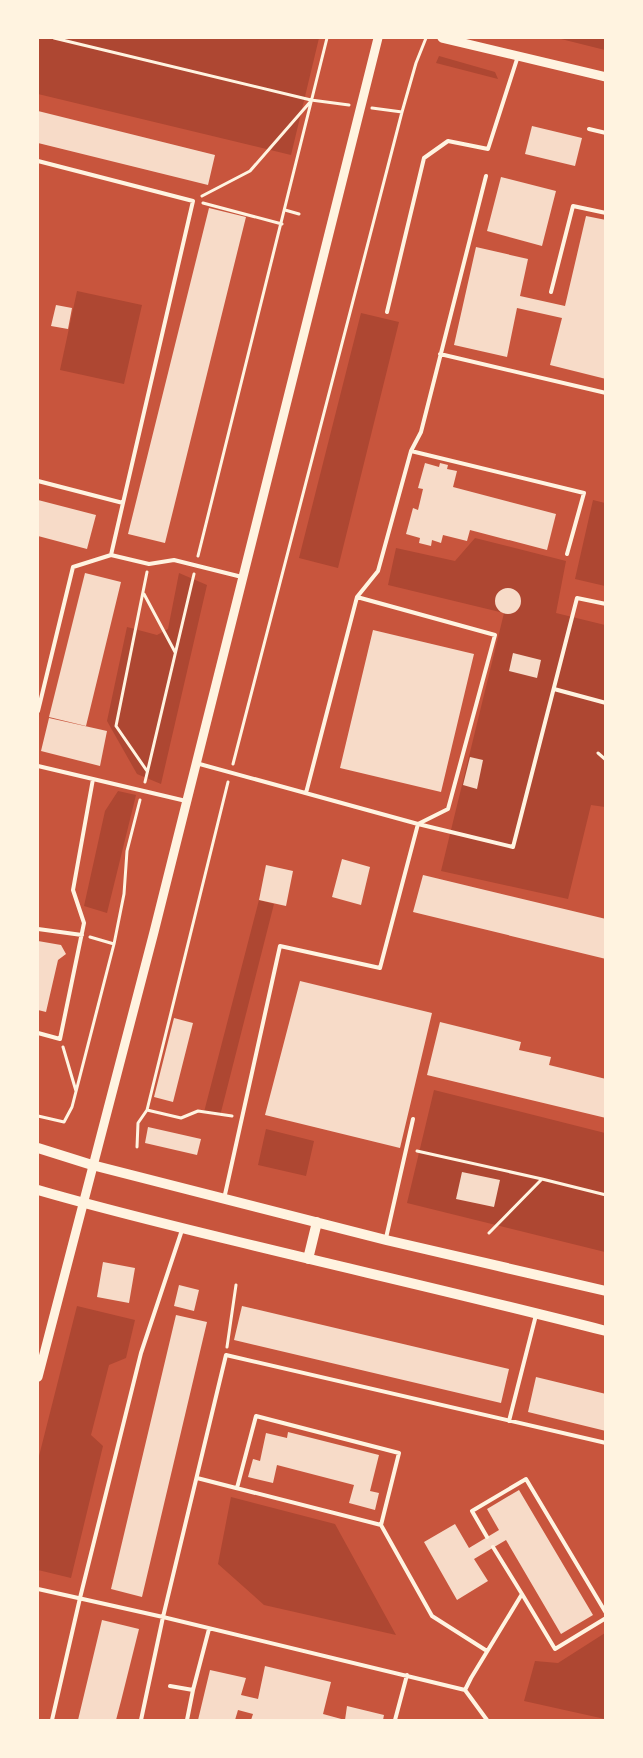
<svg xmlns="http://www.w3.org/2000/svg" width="643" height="1758" viewBox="0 0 643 1758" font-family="'Playfair Display',serif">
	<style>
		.green { fill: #ae4732 }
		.building { fill: #f7dbc8 }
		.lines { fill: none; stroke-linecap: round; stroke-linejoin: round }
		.path { stroke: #fff3e0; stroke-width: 3 }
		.service { stroke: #fff3e0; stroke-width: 4 }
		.tertiary { stroke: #fff3e0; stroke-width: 9 }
		.secondary { stroke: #fff3e0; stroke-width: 10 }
	</style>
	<rect width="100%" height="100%" fill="#c8553d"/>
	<!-- green -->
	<path class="green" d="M 38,38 L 319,38 L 291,155 L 38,94 Z
		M 557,38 L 605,38 L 605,50 Z
		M 439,56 L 495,72 L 498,79 L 436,63 Z
		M 77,291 L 142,305 L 124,384 L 60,370 Z
		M 361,313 L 399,322 L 338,568 L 299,558 Z
		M 593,500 L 605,503 L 605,586 L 575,579 Z
		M 475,538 L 566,561 L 556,613 L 605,625 L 605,807 L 591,805 L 568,899 L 441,871 L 504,613 L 388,585 L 396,548 L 455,561 Z
		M 179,573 L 207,585 L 161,784 L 137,774 L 107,721 L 127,627 L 157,635 L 168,629 Z
		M 118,791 L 136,795 L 107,913 L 84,906 L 105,811 Z
		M 259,900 L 274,904 L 220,1116 L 204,1112 Z
		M 434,1090 L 605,1133 L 605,1252 L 407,1203 Z
		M 266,1129 L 314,1141 L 306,1176 L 258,1165 Z
		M 77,1306 L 135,1320 L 126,1358 L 109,1365 L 91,1435 L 103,1446 L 71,1578 L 38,1570 L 38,1460 Z
		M 231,1497 L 335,1524 L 396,1635 L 264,1605 L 218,1564 Z
		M 605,1633 L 605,1719 L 524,1701 L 535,1661 L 558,1663 Z"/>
	<!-- building -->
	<path class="building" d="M 38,111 L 215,155 L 208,185 L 38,143 Z
		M 532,126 L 582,138 L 575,166 L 525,154 Z
		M 501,177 L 556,191 L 542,246 L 487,231 Z
		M 209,208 L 246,217 L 165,543 L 128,534 Z
		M 586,216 L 606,220 L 606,379 L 550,365 L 562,318 L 517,308 L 507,357 L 454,345 L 476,247 L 528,259 L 520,296 L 565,306 Z
		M 56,305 L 72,308 L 68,329 L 51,326 Z
		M 425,463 L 439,467 L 440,463 L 448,465 L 447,469 L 457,471 L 453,487 L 556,514 L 547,550 L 470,530 L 467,541 L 443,535 L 441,543 L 432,540 L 431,546 L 419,543 L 420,538 L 406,534 L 413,508 L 418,510 L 423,489 L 418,488 Z
		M 38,500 L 96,515 L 87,549 L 38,536 Z
		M 85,573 L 121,582 L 86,726 L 49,717 Z
		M495 601a13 13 0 1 1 26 0a13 13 0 1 1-26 0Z
		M 373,630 L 474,654 L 441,792 L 340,768 Z
		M 513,653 L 541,660 L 537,678 L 509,671 Z
		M 49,718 L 107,731 L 100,766 L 41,751 Z
		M 470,757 L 483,760 L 477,789 L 463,785 Z
		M 342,859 L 370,867 L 361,905 L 332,897 Z
		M 266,865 L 293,871 L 286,906 L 259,900 Z
		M 423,875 L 606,919 L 606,959 L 413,912 Z
		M 38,941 L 61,945 L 66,954 L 58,960 L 46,1012 L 38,1010 Z
		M 300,981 L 432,1013 L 400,1148 L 265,1115 Z
		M 174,1018 L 193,1023 L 173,1102 L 154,1097 Z
		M 440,1022 L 521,1042 L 519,1050 L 551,1057 L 549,1065 L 606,1079 L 606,1118 L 427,1075 Z
		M 148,1127 L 201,1139 L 197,1155 L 145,1143 Z
		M 462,1172 L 500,1180 L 494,1207 L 456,1199 Z
		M 103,1262 L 135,1268 L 129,1303 L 97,1297 Z
		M 179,1285 L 199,1290 L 194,1311 L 174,1306 Z
		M 242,1306 L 509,1369 L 501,1403 L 234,1340 Z
		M 176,1315 L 207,1322 L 142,1597 L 111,1589 Z
		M 536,1377 L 606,1394 L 606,1431 L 528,1412 Z
		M 288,1432 L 379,1455 L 370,1491 L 379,1493 L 375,1510 L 349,1503 L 354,1485 L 277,1465 L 273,1483 L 248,1477 L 253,1459 L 260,1461 L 266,1433 L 287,1438 Z
		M 519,1490 L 593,1615 L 561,1634 L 506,1540 L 474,1559 L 488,1581 L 457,1600 L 424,1542 L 455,1524 L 469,1548 L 499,1530 L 487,1509 Z
		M 102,1620 L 139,1629 L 121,1701 L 116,1720 L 78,1720 Z
		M 265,1666 L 331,1682 L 323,1714 L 345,1720 L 347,1706 L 384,1715 L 383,1720 L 251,1720 L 253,1714 L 238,1710 L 235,1720 L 198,1720 L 210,1670 L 246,1678 L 241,1695 L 258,1699 Z"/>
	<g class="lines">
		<!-- path -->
		<path class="path" d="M 54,38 L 311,100 L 349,105
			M 372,108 L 402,112
			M 202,196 L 250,171 L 311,101
			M 203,203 L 282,224
			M 285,210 L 299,214
			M 198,556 L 327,38
			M 144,594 L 175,652
			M 598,753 L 606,760
			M 233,764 L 402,112 L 416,63 L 426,38
			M 147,771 L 116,726 L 147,572
			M 145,782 L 194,574
			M 90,937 L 114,944
			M 63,1047 L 76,1091
			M 147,1110 L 181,1118 L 198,1111 L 232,1116
			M 38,1116 L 64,1122 L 72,1107 L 114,944 L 124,894 L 127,851 L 140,800
			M 137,1147 L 138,1123 L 147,1110 L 228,782
			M 417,1151 L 542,1179
			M 489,1233 L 542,1179 L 606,1195
			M 227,1347 L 236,1285"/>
		<!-- service -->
		<path class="service" d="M 589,129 L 606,133
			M 38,161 L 193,201 L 123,503
			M 551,292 L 573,206 L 606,213
			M 387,312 L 424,158 L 448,141 L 488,149 L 518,56
			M 440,354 L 606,393
			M 411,451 L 584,493 L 567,554
			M 38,481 L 123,503 L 111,555 L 149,564 L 174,560 L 242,577
			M 554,689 L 606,703
			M 38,711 L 73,567 L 111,555
			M 196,763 L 418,824 L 513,847 L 577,598 L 606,604
			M 38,766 L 186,801
			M 306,793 L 357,597 L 378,571 L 411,451 L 421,432 L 486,176
			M 38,929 L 82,935
			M 38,1033 L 60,1039 L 84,923 L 73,890 L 93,779
			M 224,1199 L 280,946 L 380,968 L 418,824 L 448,809 L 495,635 L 357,597
			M 386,1238 L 413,1119
			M 509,1421 L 536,1315
			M 197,1478 L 381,1525 L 432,1616 L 487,1651
			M 237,1488 L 256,1416 L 399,1453 L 381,1525
			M 487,1537 L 472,1511 L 526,1479 L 606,1613
			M 38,1589 L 163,1617 L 465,1690 L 487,1720
			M 522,1594 L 555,1649 L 606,1618
			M 170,1686 L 193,1690 L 187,1720
			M 193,1690 L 209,1629
			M 465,1690 L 471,1678 L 522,1594 L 493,1547
			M 52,1720 L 80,1598 L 141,1353 L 182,1230
			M 141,1720 L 163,1617 L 226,1355 L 606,1443
			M 395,1720 L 407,1675"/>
		<!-- tertiary -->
		<path class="tertiary" d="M 442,38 L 606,77
			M 38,1377 L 154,932 L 378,38"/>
		<!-- secondary -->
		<path class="secondary" d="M 38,1148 L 92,1165 L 386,1240 L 606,1291
			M 38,1190 C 103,1209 169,1225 235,1241 C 358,1271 482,1299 606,1331
			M 308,1259 L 317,1222"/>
	</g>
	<!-- border -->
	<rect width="643" height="1758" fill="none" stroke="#fff3e0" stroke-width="78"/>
</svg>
